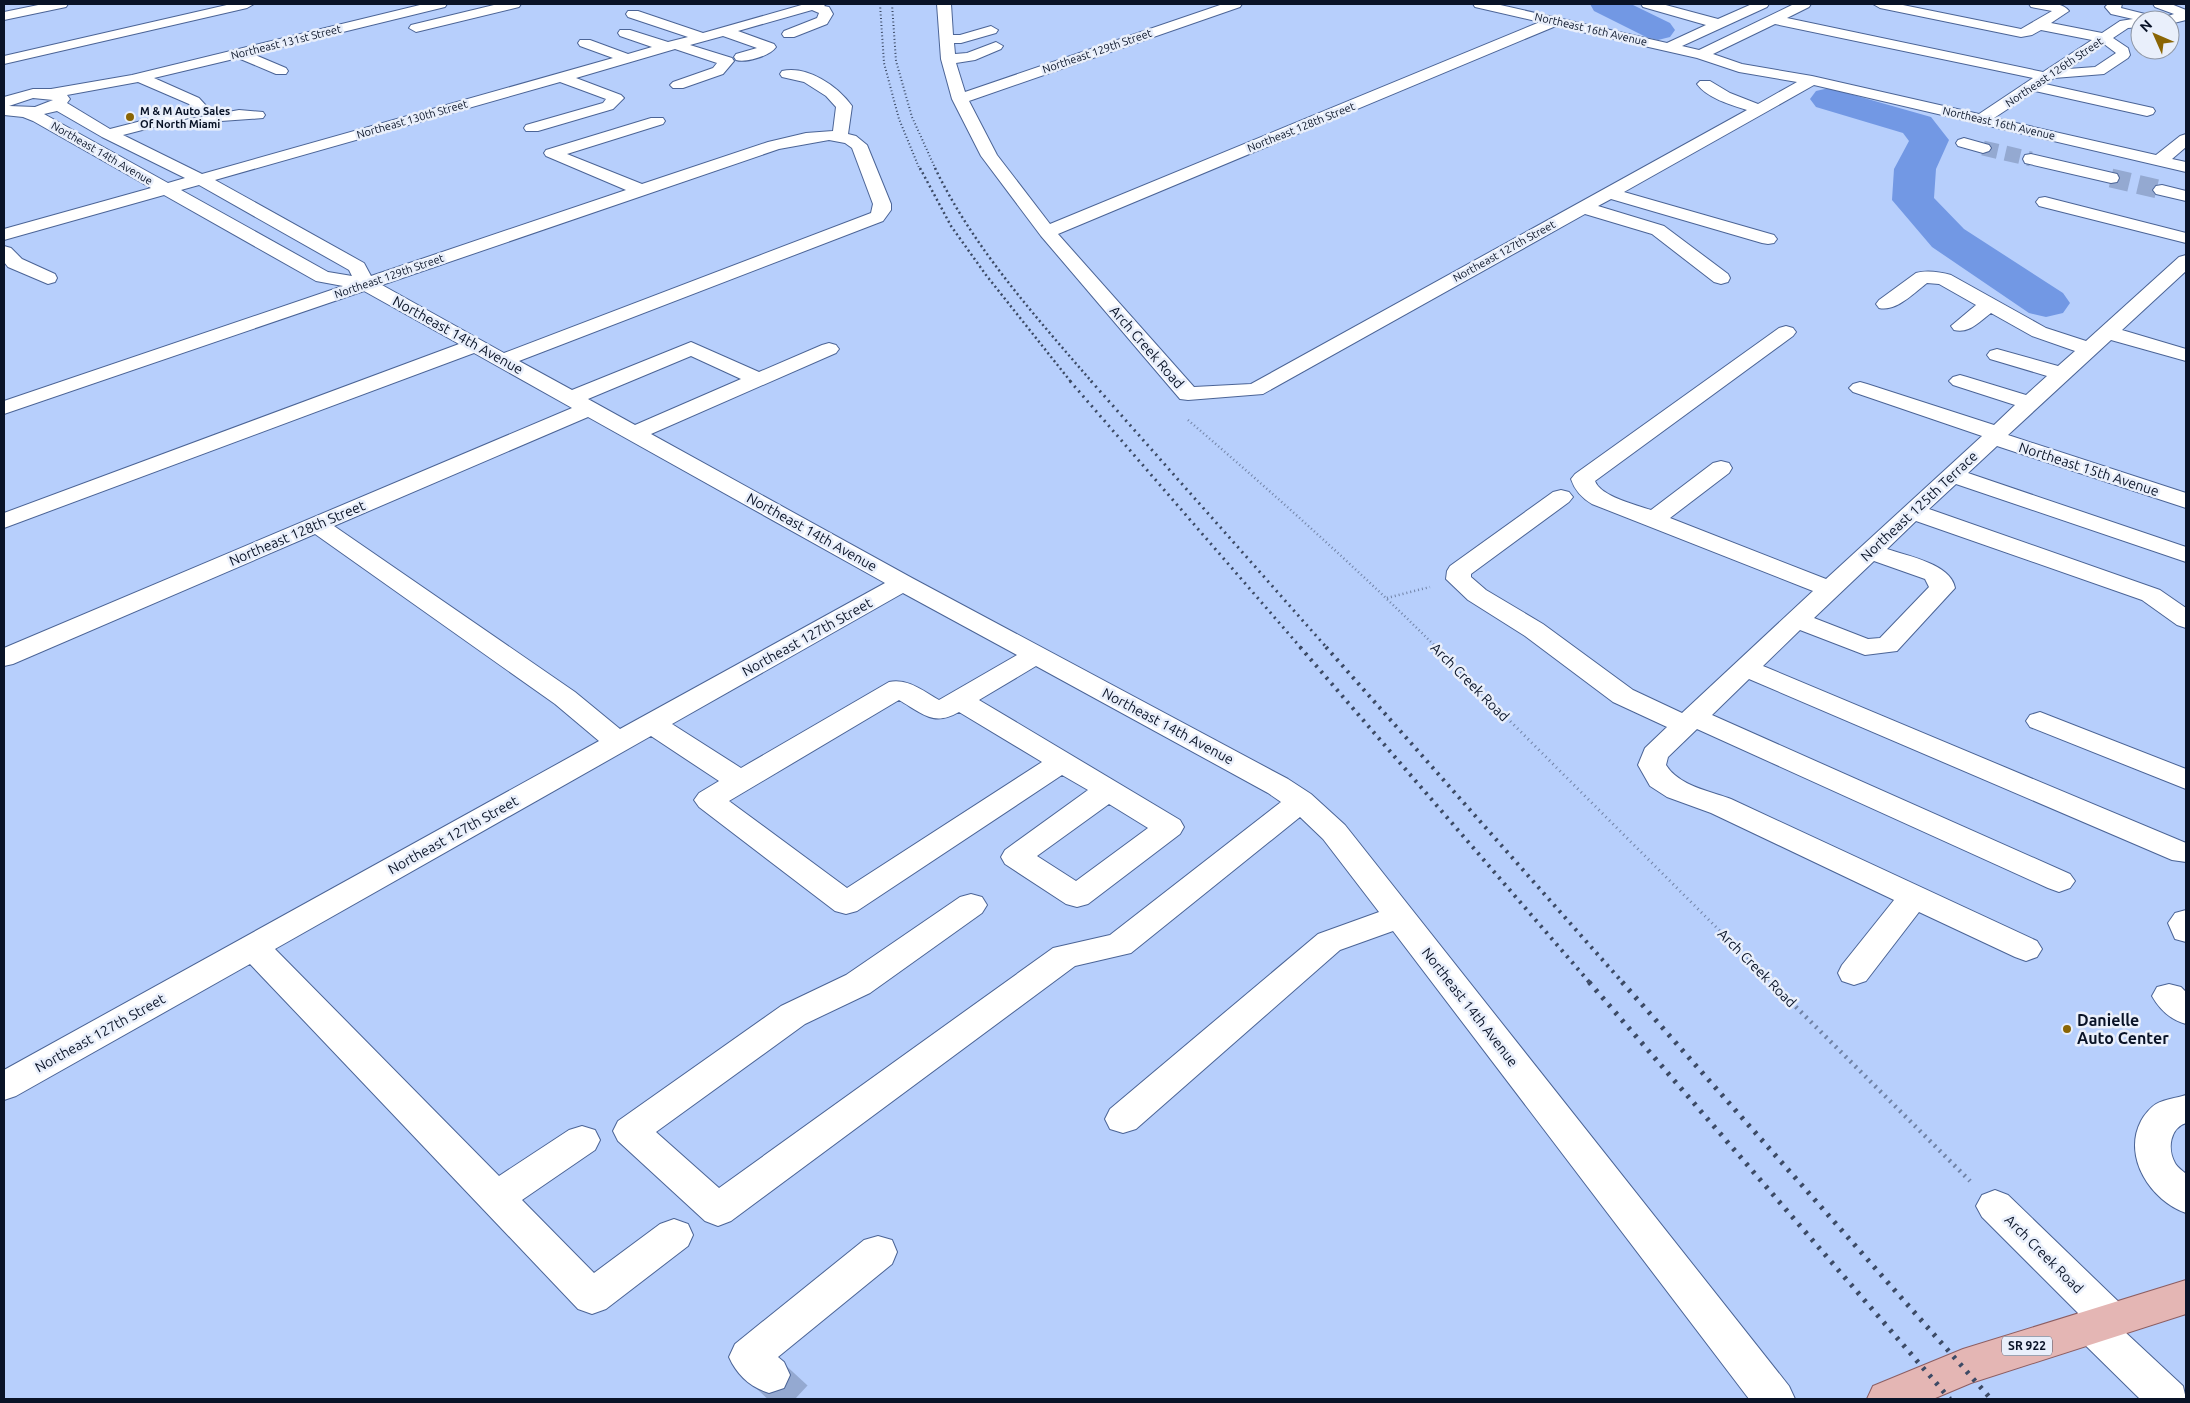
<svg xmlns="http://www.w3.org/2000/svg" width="2190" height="1403" viewBox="0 0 2190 1403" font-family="Ubuntu,sans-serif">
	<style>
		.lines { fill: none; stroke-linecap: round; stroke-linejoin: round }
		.river { fill: #7298e4; fill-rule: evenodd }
		.minor-tunnel-far2 { stroke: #94a9d1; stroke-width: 15; stroke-dasharray: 15 8; stroke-linecap: butt }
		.minor-tunnel-far1 { stroke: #94a9d1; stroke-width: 19; stroke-dasharray: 19 9; stroke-linecap: butt }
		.minor-tunnel { stroke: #94a9d1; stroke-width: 37; stroke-dasharray: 37 19; stroke-linecap: butt }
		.minor-casing { stroke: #4b6496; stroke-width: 2 }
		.major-casing { stroke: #8c5e62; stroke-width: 2 }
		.path-far2 { stroke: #7082a5; stroke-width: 2.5; stroke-dasharray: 1 3; stroke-linecap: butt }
		.path-far1 { stroke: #7082a5; stroke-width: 3; stroke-dasharray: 1 4; stroke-linecap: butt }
		.path { stroke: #7082a5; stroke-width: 4.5; stroke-dasharray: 2 5; stroke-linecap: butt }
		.minor { fill: #fff; fill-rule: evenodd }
		.major { fill: #e4b6b4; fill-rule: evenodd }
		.rail-far4 { stroke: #3c4a65; stroke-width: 2; stroke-dasharray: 1 2.5; stroke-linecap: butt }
		.rail-far3 { stroke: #3c4a65; stroke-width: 2.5; stroke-dasharray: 2 3; stroke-linecap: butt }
		.rail-far2 { stroke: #3c4a65; stroke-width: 3; stroke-dasharray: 2 4.5; stroke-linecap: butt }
		.rail-far1 { stroke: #3c4a65; stroke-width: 4; stroke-dasharray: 2.5 5.5; stroke-linecap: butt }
		.rail { stroke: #3c4a65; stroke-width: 5; stroke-dasharray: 3 7; stroke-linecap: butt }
		.poi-dot { fill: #8a6504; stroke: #e9effb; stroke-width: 2 }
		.labels { text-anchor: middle; stroke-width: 5; stroke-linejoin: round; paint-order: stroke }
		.far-street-label { font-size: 11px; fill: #091327; stroke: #e9effb }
		.far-poi-label { font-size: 11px; font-weight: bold; fill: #091327; stroke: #e9effb; text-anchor: start }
		.shield { fill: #e9effb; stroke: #4c5567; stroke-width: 1 }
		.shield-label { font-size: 12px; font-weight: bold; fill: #091327 }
		.street-label { font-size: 14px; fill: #091327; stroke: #e9effb }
		.near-poi-label { font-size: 16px; font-weight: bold; fill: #091327; stroke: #e9effb; text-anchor: start }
	</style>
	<rect width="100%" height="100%" fill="#b7cffc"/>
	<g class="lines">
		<!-- river -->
		<path class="river" d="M 1590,4 L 1631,4 L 1670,23 L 1675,30 L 1670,37 L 1658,40 L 1646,37 L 1594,11 Z
			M 1829,88 L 1931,117 L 1949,140 L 1936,169 L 1934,198 L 1964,229 L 2063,293 L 2070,303 L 2063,313 L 2046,317 L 2029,313 L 1932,247 L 1892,200 L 1894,169 L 1909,141 L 1903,133 L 1816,107 L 1810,99 L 1816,91 Z"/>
		<!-- minor-tunnel-far2 -->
		<path class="minor-tunnel-far2" d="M 1983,148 L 2031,159"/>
		<!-- minor-tunnel-far1 -->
		<path class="minor-tunnel-far1" d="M 2111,178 L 2162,190"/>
		<!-- minor-tunnel -->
		<path class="minor-tunnel" d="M 769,1375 L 795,1399"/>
		<defs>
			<path id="minor" d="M 43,4 L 68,4 L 66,7 L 4,20 L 4,12 Z
				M 231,4 L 254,4 L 247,8 L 4,64 L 4,56 Z
				M 424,4 L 447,4 L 445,7 L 253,54 L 286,68 L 288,71 L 286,74 L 276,74 L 238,58 L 154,78 L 199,98 L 210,110 L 208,113 L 123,135 L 202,174 L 613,58 L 580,46 L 578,43 L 580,40 L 590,40 L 628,54 L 652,47 L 620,36 L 618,33 L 620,30 L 630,30 L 668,42 L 688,37 L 628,17 L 626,14 L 628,11 L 638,11 L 703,33 L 805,4 L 826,4 L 824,6 L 829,7 L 833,14 L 827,24 L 794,37 L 784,37 L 782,34 L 784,31 L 817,18 L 819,13 L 812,10 L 738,31 L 774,44 L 776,47 C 770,56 746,63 736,60 L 734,57 L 736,54 L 757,48 L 723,36 L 690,45 L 732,58 L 734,61 L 723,74 L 683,88 L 673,88 L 670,85 L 673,82 L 713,68 L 717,63 L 675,49 L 576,78 L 621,95 L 624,98 L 613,109 L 538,131 L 526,131 L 524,128 L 526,125 L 603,103 L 606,99 L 560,82 L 215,180 L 364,263 L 371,276 L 626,190 L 546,156 L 544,153 L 546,150 L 651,118 L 663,118 L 665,121 L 663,124 L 567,154 L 642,184 L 768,142 L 806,133 L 833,131 L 836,107 L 826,96 L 804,82 L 782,77 L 780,74 L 782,71 C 807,65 838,86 852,106 L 848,134 L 856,136 L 867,145 L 891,204 L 891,210 L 883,221 L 519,361 L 572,390 L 691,342 L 759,372 L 822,345 L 829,343 L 836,345 L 839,349 L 836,353 L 651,434 L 912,578 L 1288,779 L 1311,794 L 1345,825 L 1789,1386 L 1795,1399 L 1749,1399 L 1393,931 L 1340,950 L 1136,1129 L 1123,1133 L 1110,1129 L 1105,1119 L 1110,1109 L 1318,934 L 1379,912 L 1323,839 L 1300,817 L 1131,953 L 1075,966 L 731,1221 L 718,1226 L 705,1221 L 618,1141 L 613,1131 L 618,1121 L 781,1006 L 846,975 L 960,897 L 971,894 L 982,897 L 987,905 L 982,913 L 870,993 L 805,1024 L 656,1132 L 719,1188 L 1053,948 L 1110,935 L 1281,802 L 1268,793 L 1036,666 L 979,700 L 1180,820 L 1184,827 L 1180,834 L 1088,904 L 1077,907 L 1066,904 L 1005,864 L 1001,857 L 1005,850 L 1088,790 L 1062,775 L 857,911 L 846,914 L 835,911 L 699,807 L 694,800 L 699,793 L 719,781 L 651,736 L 275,949 L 499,1176 L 569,1130 L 582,1126 L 595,1130 L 600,1140 L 595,1150 L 522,1200 L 594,1273 L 660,1224 L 674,1219 L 688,1224 L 693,1235 L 688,1246 L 606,1309 L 592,1314 L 578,1309 L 250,964 L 16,1096 L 4,1100 L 4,1070 L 599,741 L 555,704 L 315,534 L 13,664 L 4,666 L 4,648 L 572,408 L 474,353 L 4,528 L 4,513 L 459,344 L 364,291 L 4,414 L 4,401 L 343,286 L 316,281 L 164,195 L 4,240 L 4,229 L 151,188 L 33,121 L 23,117 L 4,115 L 4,97 L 33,89 L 51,89 L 132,75 ZM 138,82 L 189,104 L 192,108 L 110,129 L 67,103 L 70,99 L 67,95 ZM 33,98 L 53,100 L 35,107 L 9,106 ZM 57,111 L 102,137 L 185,178 L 168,183 L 44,114 ZM 829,140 L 845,143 L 852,148 L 873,204 L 871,213 L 504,353 L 382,285 L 779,149 ZM 199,185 L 349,270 L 352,276 L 328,272 L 181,190 ZM 691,356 L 741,379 L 635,425 L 588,399 ZM 588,417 L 885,583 L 620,729 L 575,692 L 334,526 ZM 903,593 L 1017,655 L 939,700 C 923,691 908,678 889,682 L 741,768 L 672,724 ZM 899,700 C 922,713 933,727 959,712 L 1042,762 L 847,888 L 729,801 ZM 1109,804 L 1148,828 L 1076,881 L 1037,856 Z
				M 498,4 L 521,4 L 519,7 L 416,32 L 409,28 L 411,25 Z
				M 937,4 L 951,4 L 953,35 L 960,35 L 991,26 L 998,30 L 996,33 L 961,43 L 954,43 L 955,54 L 967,53 L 996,42 L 1003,46 L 1001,49 L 975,60 L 956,63 L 965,92 L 1223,4 L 1242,4 L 1240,7 L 969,101 L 997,155 L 1050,224 L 1540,22 L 1475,7 L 1473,4 L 1496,4 L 1667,43 L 1706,25 L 1643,7 L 1641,4 L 1662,4 L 1718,19 L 1752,4 L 1769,4 L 1767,7 L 1682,46 L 1699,50 L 1794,4 L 1811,4 L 1809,7 L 1787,18 L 2043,72 L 2092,40 L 2041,30 L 2032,35 L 2021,37 L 1880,8 L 1873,4 L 1898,4 L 2021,29 L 2052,11 L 2031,7 L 2029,4 C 2042,4 2060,0 2069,11 L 2051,23 L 2102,33 L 2120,21 L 2133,19 L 2111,14 L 2105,7 L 2108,4 L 2122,4 L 2121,8 L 2153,16 L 2155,19 L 2140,20 L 2140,27 L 2128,28 L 2113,38 L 2128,48 L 2130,55 L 2128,58 L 2104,74 L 2054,78 L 2045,84 L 2153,108 L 2155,111 L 2153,114 L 2147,116 L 2035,91 L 1994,118 L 2156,155 L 2180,136 L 2186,134 L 2186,147 L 2172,159 L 2186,162 L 2186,172 L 1814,85 L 1624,192 L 1774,235 L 1777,239 L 1774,243 L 1768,244 L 1762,243 L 1611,199 L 1598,206 L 1664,226 L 1728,274 L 1730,278 L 1728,282 L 1721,284 L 1714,282 L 1652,234 L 1585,214 L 1263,394 L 1188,400 L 1180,399 L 1041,236 L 981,156 L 952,99 L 941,59 ZM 1775,24 L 2033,78 L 1979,114 L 1812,76 L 1742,64 L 1713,54 ZM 1556,26 L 1697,58 L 1739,72 L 1797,82 L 1758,104 L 1730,93 L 1710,81 L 1700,81 L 1697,84 C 1707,98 1731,105 1747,110 L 1251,384 L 1194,387 L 1058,234 ZM 2104,44 L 2116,53 L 2095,67 L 2068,69 Z
				M 2153,4 L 2171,4 L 2186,10 L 2186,20 L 2170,24 L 2170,20 L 2163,20 L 2165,17 L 2174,14 L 2155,7 Z
				M 239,110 L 263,112 L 265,115 L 263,118 L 221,121 L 185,129 L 179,127 L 177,124 L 179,121 Z
				M 1964,138 L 1989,145 L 1991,148 L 1989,151 L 1983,153 L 1958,146 L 1956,143 L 1958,140 Z
				M 2031,154 L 2117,174 L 2119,178 L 2117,182 L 2111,183 L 2025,163 L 2023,159 L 2025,155 Z
				M 2162,185 L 2186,191 L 2186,201 L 2156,194 L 2153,190 L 2156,186 Z
				M 2045,197 L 2186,233 L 2186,243 L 2039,206 L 2036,202 L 2039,198 Z
				M 4,246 L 11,248 L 22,259 L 55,274 L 57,278 L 55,282 L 48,284 L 8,267 L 4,262 Z
				M 2186,255 L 2186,271 L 2122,330 L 2186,349 L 2186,361 L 2111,340 L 2008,435 L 2186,493 L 2186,508 L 1997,446 L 1968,473 L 2186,547 L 2186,562 L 1956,484 L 1929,509 L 2160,590 L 2186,608 L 2186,628 L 2177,625 L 2142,600 L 1916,521 L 1887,549 C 1908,556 1951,564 1955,588 L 1897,651 L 1865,655 L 1800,630 L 1763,666 L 2186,843 L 2186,862 L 2172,860 L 1749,679 L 1712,715 L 2070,874 L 2075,881 L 2070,888 L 2059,892 L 2048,888 L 1697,729 L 1668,757 L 1666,765 C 1679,786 1710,791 1731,799 L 2037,941 L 2042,949 L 2037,957 L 2026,961 L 2015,957 L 1919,912 L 1866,981 L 1854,985 L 1842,981 L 1838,973 L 1842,965 L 1894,900 L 1711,813 L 1667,797 L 1650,786 L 1638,765 L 1645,748 L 1667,727 L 1613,702 L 1525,636 L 1468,600 L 1446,579 L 1447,571 L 1450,566 L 1553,492 L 1561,490 L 1569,492 L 1573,497 L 1569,502 L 1471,574 L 1471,577 L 1486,590 L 1543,624 L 1633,690 L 1682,713 L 1813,591 L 1592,504 C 1582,498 1575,491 1571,479 L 1575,474 L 1779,328 L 1786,326 L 1793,328 L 1796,332 L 1793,336 L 1595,481 C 1600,496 1636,505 1651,510 L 1713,463 L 1721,461 L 1729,463 L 1732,468 L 1729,473 L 1670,518 L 1826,579 L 1982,436 L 1853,392 L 1849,388 L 1853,384 L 1860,382 L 1867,384 L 1994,425 L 2015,405 L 1953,385 L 1949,381 L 1953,377 L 1960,375 L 1967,377 L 2026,395 L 2047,376 L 1990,359 L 1987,355 L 1990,351 L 1997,349 L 2058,366 L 2075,351 L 2032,336 L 1991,313 C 1979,322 1969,334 1954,330 L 1951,326 L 1976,305 L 1939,284 L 1927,283 C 1914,293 1896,312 1879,308 L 1876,304 L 1879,300 L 1916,273 C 1927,270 1940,272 1951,275 L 2046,328 L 2086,341 L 2179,257 ZM 1874,561 L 1925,579 L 1929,587 L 1880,638 L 1868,639 L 1814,618 Z
				M 2040,712 L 2186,769 L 2186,789 L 2030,727 L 2026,721 L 2030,715 Z
				M 2186,910 L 2186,942 L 2175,939 L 2168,923 L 2175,913 Z
				M 2169,984 L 2181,987 L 2186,992 L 2186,1024 C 2171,1020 2160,1010 2152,996 L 2157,987 Z
				M 2186,1095 L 2186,1123 C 2170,1128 2167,1149 2175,1163 C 2177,1167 2183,1171 2186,1174 L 2186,1213 C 2151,1201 2122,1157 2141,1121 C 2144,1115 2151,1107 2156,1104 C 2165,1099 2177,1098 2186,1095 Z
				M 1995,1190 L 2008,1195 L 2125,1308 L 2131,1320 L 2125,1332 L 2183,1386 L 2186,1399 L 2140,1399 L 2078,1338 L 2072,1326 L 2078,1313 L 1982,1217 L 1976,1206 L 1982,1195 Z
				M 878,1236 L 892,1240 L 897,1252 L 892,1264 L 778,1357 L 784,1362 L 790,1375 L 784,1388 L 769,1393 C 750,1387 737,1375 729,1357 L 735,1344 L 864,1240 Z"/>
			<path id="major" d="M 2186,1280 L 2186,1314 L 1971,1383 L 1933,1399 L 1867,1399 L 1873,1386 L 1963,1349 Z"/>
		</defs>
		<!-- minor casing -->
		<use href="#minor" class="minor-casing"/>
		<!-- major casing -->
		<use href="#major" class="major-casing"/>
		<!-- path-far2 -->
		<path class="path-far2" d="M 1188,420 C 1274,494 1358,569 1437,648
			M 1387,598 L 1430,587"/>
		<!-- path-far1 -->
		<path class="path-far1" d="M 1436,647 L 1772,983"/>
		<!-- path -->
		<path class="path" d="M 1771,982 L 1970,1181"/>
		<!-- minor -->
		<use href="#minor" class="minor"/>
		<!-- major -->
		<use href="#major" class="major"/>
		<!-- rail-far4 -->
		<path class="rail-far4" d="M 880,4 L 884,63 L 899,119 L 920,170
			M 892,4 L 896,61 L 912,117 L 936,170"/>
		<!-- rail-far3 -->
		<path class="rail-far3" d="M 920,168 L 951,226 L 986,275 L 1071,382
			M 935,168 C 973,247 1035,316 1092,382"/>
		<!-- rail-far2 -->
		<path class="rail-far2" d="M 1070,381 L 1301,648
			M 1091,381 L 1327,648"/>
		<!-- rail-far1 -->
		<path class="rail-far1" d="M 1300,647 L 1590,983
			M 1326,647 L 1623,983"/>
		<!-- rail -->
		<path class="rail" d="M 1589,982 L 1950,1399
			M 1622,982 L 1991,1399"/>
	</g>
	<!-- markers -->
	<g class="poi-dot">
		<circle cx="130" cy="117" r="5"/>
		<circle cx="2067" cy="1029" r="5"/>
	</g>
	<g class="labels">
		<!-- far-street labels -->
		<g class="far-street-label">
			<text transform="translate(1591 29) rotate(13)" y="4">Northeast 16th Avenue</text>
			<text transform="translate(286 42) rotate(-14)" y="4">Northeast 131st Street</text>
			<text transform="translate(1097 51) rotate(-19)" y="4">Northeast 129th Street</text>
			<text transform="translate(2054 72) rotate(-34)" y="4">Northeast 126th Street</text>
			<text transform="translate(412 119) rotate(-16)" y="4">Northeast 130th Street</text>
			<text transform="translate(1999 123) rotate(13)" y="4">Northeast 16th Avenue</text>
			<text transform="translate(1301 127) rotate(-22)" y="4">Northeast 128th Street</text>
			<text transform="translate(102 153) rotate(30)" y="4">Northeast 14th Avenue</text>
			<text transform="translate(1504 251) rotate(-29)" y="4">Northeast 127th Street</text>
			<text transform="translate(389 276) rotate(-19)" y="4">Northeast 129th Street</text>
		</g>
		<!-- far-poi labels -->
		<g class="far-poi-label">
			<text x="140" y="115">M &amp; M Auto Sales<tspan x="140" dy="13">Of North Miami</tspan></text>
		</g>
		<!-- shield labels -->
		<rect class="shield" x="2002" y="1336.5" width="50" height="19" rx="4"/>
		<g class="shield-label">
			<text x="2027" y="1350">SR 922</text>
		</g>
		<!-- street labels -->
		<g class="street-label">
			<text transform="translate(458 335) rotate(29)" y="5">Northeast 14th Avenue</text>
			<text transform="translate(1147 347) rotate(49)" y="5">Arch Creek Road</text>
			<text transform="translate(2089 469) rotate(18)" y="5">Northeast 15th Avenue</text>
			<text transform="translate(1919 506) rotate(-43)" y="5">Northeast 125th Terrace</text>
			<text transform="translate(812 532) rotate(29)" y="5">Northeast 14th Avenue</text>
			<text transform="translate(297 533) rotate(-23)" y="5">Northeast 128th Street</text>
			<text transform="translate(807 637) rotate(-29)" y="5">Northeast 127th Street</text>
			<text transform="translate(1470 682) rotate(45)" y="5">Arch Creek Road</text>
			<text transform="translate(1168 726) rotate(28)" y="5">Northeast 14th Avenue</text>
			<text transform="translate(453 835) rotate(-29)" y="5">Northeast 127th Street</text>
			<text transform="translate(1757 968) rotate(45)" y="5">Arch Creek Road</text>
			<text transform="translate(1470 1007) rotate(52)" y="5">Northeast 14th Avenue</text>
			<text transform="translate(100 1033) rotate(-29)" y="5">Northeast 127th Street</text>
			<text transform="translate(2044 1254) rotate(45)" y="5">Arch Creek Road</text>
		</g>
		<!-- near-poi labels -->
		<g class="near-poi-label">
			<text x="2077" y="1026">Danielle<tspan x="2077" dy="18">Auto Center</tspan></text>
		</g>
	</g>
	<!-- border -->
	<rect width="2190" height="1403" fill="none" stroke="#091327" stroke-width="10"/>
	<!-- north arrow -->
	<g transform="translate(2155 35) rotate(315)"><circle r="24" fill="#e9effb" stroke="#8f97a6"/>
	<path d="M0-4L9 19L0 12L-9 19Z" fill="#8a6504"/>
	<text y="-8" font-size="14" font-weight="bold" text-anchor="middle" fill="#091327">N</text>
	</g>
</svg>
